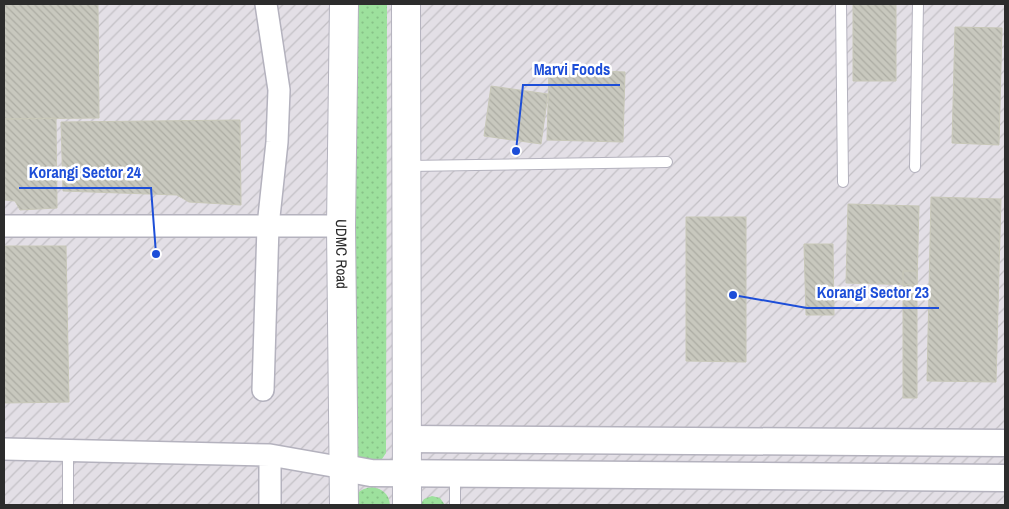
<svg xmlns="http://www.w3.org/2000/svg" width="1009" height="509" viewBox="0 0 1009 509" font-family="'Archivo Narrow',sans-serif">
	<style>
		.industrial { fill: url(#industrial-furrows) }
		.grass { fill: url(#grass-dots) }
		.building { fill: url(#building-back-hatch); stroke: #c8c8b8 }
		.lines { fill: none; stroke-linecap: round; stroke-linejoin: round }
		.service-casing { stroke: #b4b2be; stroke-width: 12 }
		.minor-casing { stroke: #b4b2be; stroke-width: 24 }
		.tertiary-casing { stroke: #b4b2be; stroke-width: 29 }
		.secondary-casing { stroke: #b4b2be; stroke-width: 30 }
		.service { stroke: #fff; stroke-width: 10 }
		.minor { stroke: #fff; stroke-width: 21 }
		.tertiary { stroke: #fff; stroke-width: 26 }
		.secondary { stroke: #fff; stroke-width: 28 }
		.labels { text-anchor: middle; stroke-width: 5; stroke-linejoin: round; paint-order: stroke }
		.street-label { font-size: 15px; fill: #2c2c2c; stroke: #fff }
		.leader { fill: none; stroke: #1d4ed8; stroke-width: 2 }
		.callout-dot { fill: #1d4ed8; stroke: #fff; stroke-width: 2 }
		.callout-label { font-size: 16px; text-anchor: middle; font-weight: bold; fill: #1d4ed8; stroke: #fff; stroke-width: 5; stroke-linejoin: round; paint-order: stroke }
	</style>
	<defs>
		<pattern id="industrial-furrows" width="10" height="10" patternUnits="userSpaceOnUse" patternTransform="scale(1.25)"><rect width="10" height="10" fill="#e3dfe6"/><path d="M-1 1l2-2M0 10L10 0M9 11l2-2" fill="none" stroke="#c3c0c5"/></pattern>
		<pattern id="grass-dots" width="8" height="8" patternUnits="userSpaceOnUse" patternTransform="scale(1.25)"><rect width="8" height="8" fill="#9de19d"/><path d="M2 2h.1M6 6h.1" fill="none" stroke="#87c187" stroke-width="1.8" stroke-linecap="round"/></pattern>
		<pattern id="building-back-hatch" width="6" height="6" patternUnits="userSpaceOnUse" patternTransform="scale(1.25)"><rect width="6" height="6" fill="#c8c8be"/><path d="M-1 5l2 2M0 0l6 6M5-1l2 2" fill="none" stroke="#acaca3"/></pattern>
	</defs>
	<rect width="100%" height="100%" fill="#edebde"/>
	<!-- industrial -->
	<path class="industrial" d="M 4,4 L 1005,4 L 1005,505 L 4,505 Z"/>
	<!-- grass -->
	<path class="grass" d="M 353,4 L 387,4 L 386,448 L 386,453 L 380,462 L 358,458 L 356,453 Z
		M 372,487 C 383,489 389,494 390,505 L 353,505 C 356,493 359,489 372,487 Z
		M 432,496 L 440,498 L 445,505 L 420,505 L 424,499 Z"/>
	<!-- building -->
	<path class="building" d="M 4,4 L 98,4 L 99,118 L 4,119 Z
		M 853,4 L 896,4 L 896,81 L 853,81 Z
		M 955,27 L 1002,28 L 999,145 L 952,143 Z
		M 549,69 L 625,72 L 623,142 L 547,140 Z
		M 491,86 L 548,94 L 541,144 L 484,136 Z
		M 56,118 L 57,208 L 20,210 L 15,201 L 4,200 L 4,119 Z
		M 240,120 L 241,205 L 189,202 L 177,195 L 63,191 L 61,122 Z
		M 931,197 L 1001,199 L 996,382 L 927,381 Z
		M 848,204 L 919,206 L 917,285 L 846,283 Z
		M 686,217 L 746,217 L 746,362 L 686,361 Z
		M 804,244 L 833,244 L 834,315 L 806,315 Z
		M 4,246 L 66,246 L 69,402 L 4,403 Z
		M 903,271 L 917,271 L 917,398 L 903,398 Z"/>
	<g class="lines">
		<defs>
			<path id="service" d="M 841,4 L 843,182
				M 408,166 L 667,162
				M 915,167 L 918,4
				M 455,474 L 455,505
				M 68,505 L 68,450"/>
			<path id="minor" d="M 4,226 L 341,226
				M 263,390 L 268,226 L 277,142 L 279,90 L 266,4
				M 4,449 L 270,455 L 344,468
				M 270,505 L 270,455"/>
			<path id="tertiary" d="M 407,439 L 1005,443
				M 344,468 L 371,473 L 1005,478"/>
			<g id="secondary">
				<path id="s1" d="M 344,4 L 341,226 L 344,505"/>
				<path d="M 406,4 L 407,505"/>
			</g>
		</defs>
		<!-- service casing -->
		<use href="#service" class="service-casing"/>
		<!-- minor casing -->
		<use href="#minor" class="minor-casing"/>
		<!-- tertiary casing -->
		<use href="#tertiary" class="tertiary-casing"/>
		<!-- secondary casing -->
		<use href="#secondary" class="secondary-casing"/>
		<!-- service -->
		<use href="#service" class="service"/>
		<!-- minor -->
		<use href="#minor" class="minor"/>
		<!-- tertiary -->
		<use href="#tertiary" class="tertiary"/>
		<!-- secondary -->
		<use href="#secondary" class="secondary"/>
	</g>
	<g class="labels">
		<!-- street labels -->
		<g class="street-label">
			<text dy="5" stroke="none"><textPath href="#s1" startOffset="250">UDMC Road</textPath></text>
		</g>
	</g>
	<!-- callouts -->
	<path class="leader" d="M516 151L523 85H620M156 254L151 188H19M733 295L807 308H939"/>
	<g class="callout-dot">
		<circle cx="516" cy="151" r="5"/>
		<circle cx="156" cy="254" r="5"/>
		<circle cx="733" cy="295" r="5"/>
	</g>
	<g class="callout-label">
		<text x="572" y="75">Marvi Foods</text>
		<text x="85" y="178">Korangi Sector 24</text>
		<text x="873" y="298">Korangi Sector 23</text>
	</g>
	<!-- border -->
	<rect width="1009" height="509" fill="none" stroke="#2c2c2c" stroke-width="10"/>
</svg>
